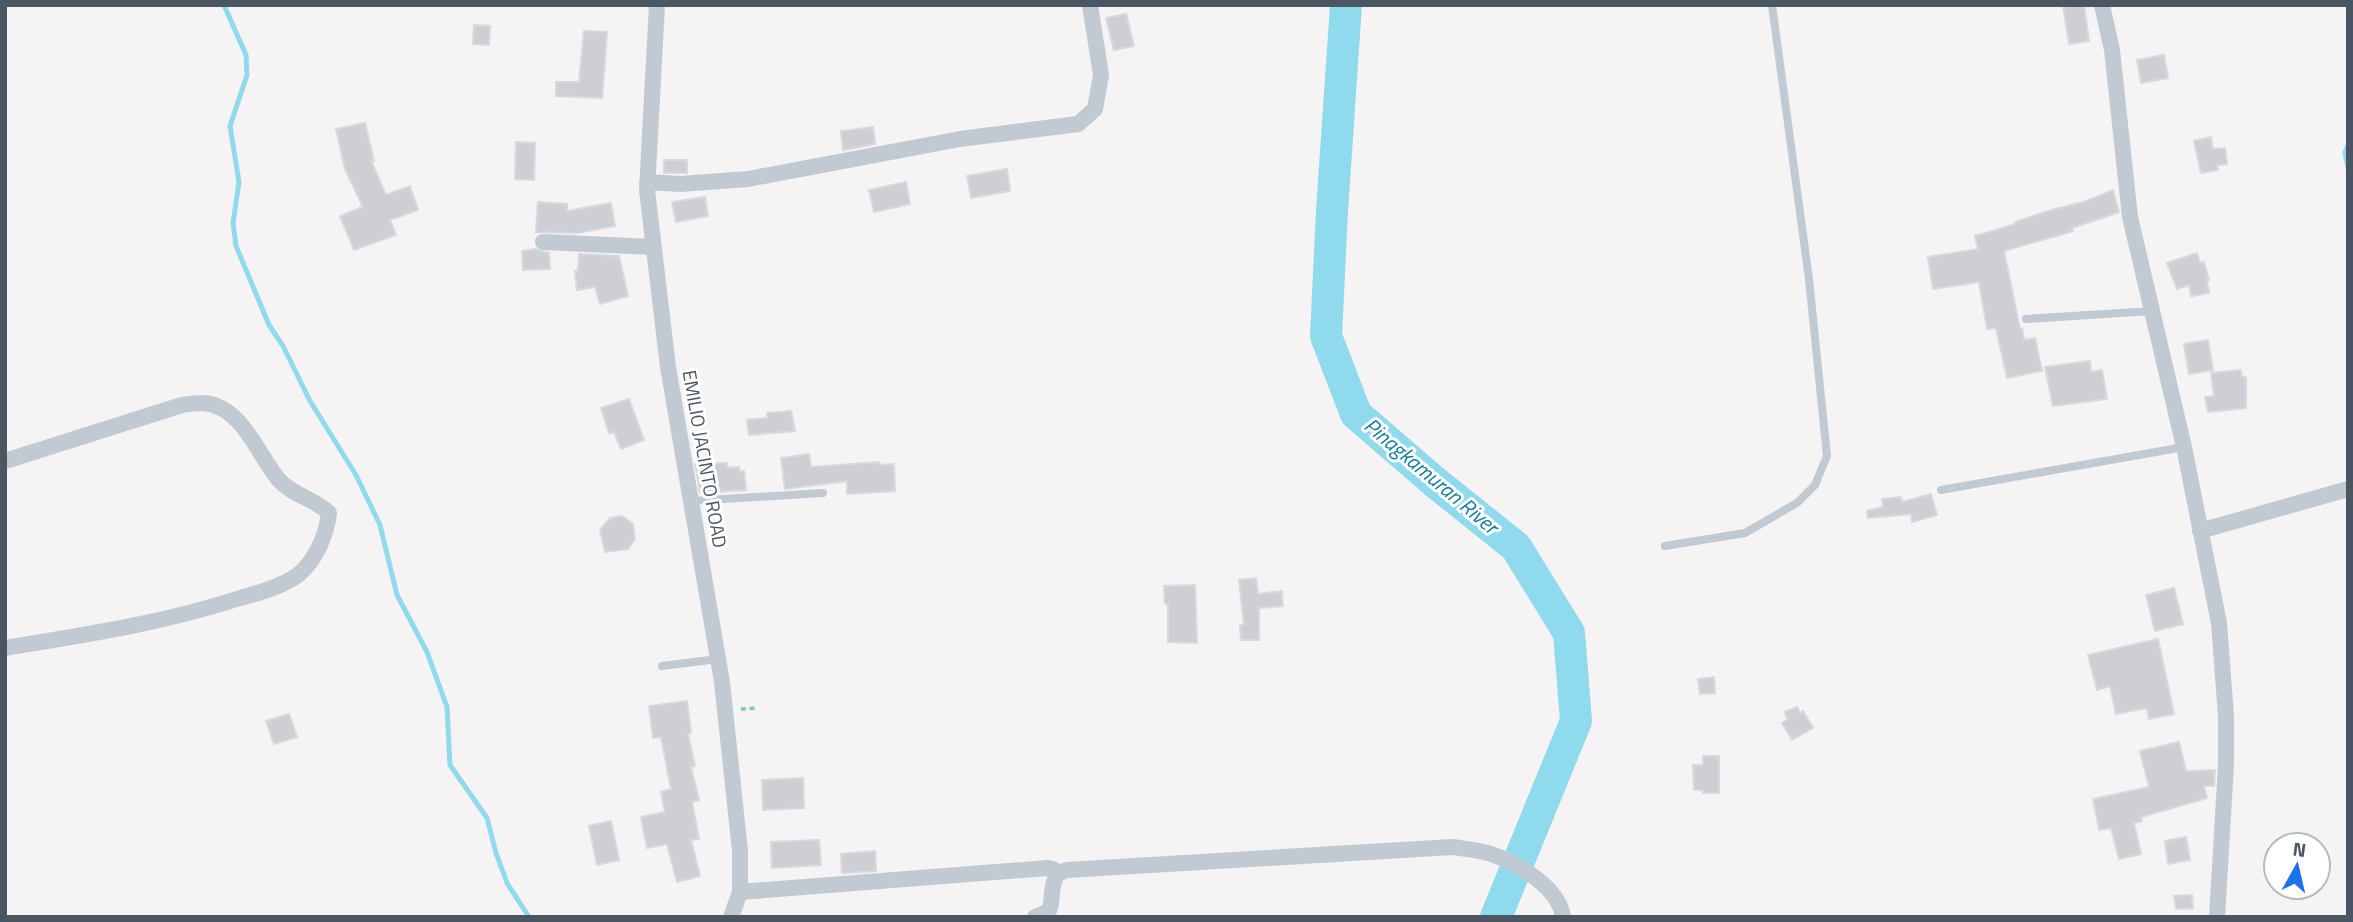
<svg xmlns="http://www.w3.org/2000/svg" width="2353" height="922" viewBox="0 0 2353 922" font-family="'Titillium Web',sans-serif">
	<style>
		.lines { fill: none; stroke-linecap: round; stroke-linejoin: round }
		.stream { stroke: #90daee; stroke-width: 5 }
		.river { stroke: #90daee; stroke-width: 32 }
		.building { fill: #cdcfd5; stroke: #d7d9de; stroke-width: 2 }
		.path { stroke: #7ad0a6; stroke-width: 3.5; stroke-dasharray: 5 3.5; stroke-linecap: butt }
		.service { stroke: #c1cad2; stroke-width: 8 }
		.minor { stroke: #c1cad2; stroke-width: 16 }
		.labels { text-anchor: middle; stroke-width: 6; stroke-linejoin: round; paint-order: stroke }
		.street-label { font-size: 19px; fill: #4a5661; stroke: #fff }
		.water-label { font-size: 21px; font-style: italic; fill: #0c7c9b; stroke: #fff }
	</style>
	<rect width="100%" height="100%" fill="#f5f3f3"/>
	<g class="lines">
		<!-- stream -->
		<path class="stream" d="M 224,5 L 246,55 L 247,75 L 230,126 L 239,182 L 233,223 L 236,246 L 269,325 L 283,346 L 310,401 L 356,475 L 380,525 L 397,595 L 427,652 L 447,707 L 450,765 L 487,818 L 496,853 L 507,883 L 529,917
			M 2348,145 L 2345,153 L 2348,168"/>
		<!-- river -->
		<path class="river" d="M 1346,5 L 1332,211 L 1326,336 L 1356,414 L 1436,483 L 1516,547 L 1569,633 L 1576,721 L 1496,917"/>
	</g>
	<!-- building -->
	<path class="building" d="M 2063,5 L 2084,5 L 2089,41 L 2069,44 Z
		M 1126,14 L 1134,46 L 1114,50 L 1106,18 Z
		M 474,25 L 490,26 L 489,45 L 473,44 Z
		M 584,31 L 607,32 L 602,98 L 556,96 L 556,82 L 579,82 Z
		M 2164,55 L 2168,78 L 2141,83 L 2137,60 Z
		M 365,123 L 374,161 L 371,161 L 386,195 L 410,186 L 418,210 L 390,220 L 396,235 L 354,250 L 340,216 L 363,207 L 345,169 L 336,129 Z
		M 873,127 L 875,144 L 843,150 L 841,131 Z
		M 2211,137 L 2213,149 L 2225,148 L 2227,164 L 2217,165 L 2218,170 L 2201,173 L 2194,141 Z
		M 516,142 L 535,143 L 534,180 L 515,179 Z
		M 664,160 L 687,160 L 687,173 L 664,173 Z
		M 1007,169 L 1010,191 L 971,198 L 967,176 Z
		M 906,182 L 910,204 L 874,212 L 869,190 Z
		M 2113,190 L 2119,212 L 2072,228 L 2073,231 L 2004,251 L 2020,329 L 2022,329 L 2024,340 L 2035,338 L 2042,371 L 2007,378 L 1996,328 L 1987,329 L 1979,282 L 1933,289 L 1928,257 L 1978,249 L 1975,236 L 2016,224 L 2015,222 L 2048,211 L 2087,201 Z
		M 705,197 L 708,216 L 676,222 L 672,202 Z
		M 538,202 L 567,204 L 567,211 L 611,203 L 615,226 L 577,233 L 536,232 Z
		M 535,249 L 549,253 L 550,269 L 523,270 L 522,251 Z
		M 2197,253 L 2200,263 L 2204,262 L 2209,280 L 2207,280 L 2209,293 L 2191,296 L 2189,285 L 2177,289 L 2167,263 Z
		M 579,254 L 619,256 L 628,296 L 600,304 L 595,287 L 577,290 L 575,271 L 578,271 Z
		M 2208,340 L 2213,370 L 2189,374 L 2184,344 Z
		M 2090,361 L 2091,372 L 2102,370 L 2107,399 L 2053,406 L 2045,367 Z
		M 2241,370 L 2242,377 L 2246,377 L 2246,408 L 2208,412 L 2205,397 L 2214,396 L 2211,373 Z
		M 629,399 L 644,440 L 621,449 L 614,432 L 609,433 L 601,408 Z
		M 791,411 L 795,431 L 749,435 L 747,420 L 767,418 L 767,413 Z
		M 809,454 L 811,467 L 879,462 L 879,465 L 894,464 L 895,491 L 847,494 L 847,481 L 785,489 L 781,458 Z
		M 727,463 L 727,468 L 739,467 L 739,471 L 744,471 L 746,490 L 700,493 L 695,464 Z
		M 1931,494 L 1937,515 L 1912,522 L 1911,514 L 1868,518 L 1867,511 L 1883,507 L 1882,499 L 1901,497 L 1902,502 Z
		M 622,516 L 633,524 L 635,539 L 628,549 L 605,552 L 600,530 L 610,518 Z
		M 1256,578 L 1258,594 L 1282,591 L 1283,606 L 1259,608 L 1259,640 L 1241,640 L 1240,625 L 1244,625 L 1239,580 Z
		M 1195,585 L 1197,643 L 1168,642 L 1168,604 L 1165,604 L 1164,586 Z
		M 2174,588 L 2183,624 L 2155,631 L 2146,595 Z
		M 2158,639 L 2174,714 L 2149,719 L 2147,708 L 2116,714 L 2110,686 L 2097,690 L 2088,655 Z
		M 1714,677 L 1715,693 L 1700,694 L 1698,679 Z
		M 687,701 L 691,733 L 688,734 L 695,766 L 691,767 L 699,800 L 692,802 L 699,839 L 691,840 L 700,876 L 677,882 L 667,844 L 647,848 L 641,817 L 665,812 L 661,792 L 671,789 L 661,737 L 653,738 L 649,706 Z
		M 1797,707 L 1800,713 L 1803,711 L 1813,728 L 1792,740 L 1782,723 L 1788,719 L 1784,712 Z
		M 289,714 L 297,737 L 274,744 L 266,721 Z
		M 2179,742 L 2186,771 L 2215,770 L 2214,786 L 2204,786 L 2207,798 L 2141,817 L 2142,821 L 2134,823 L 2141,854 L 2119,859 L 2111,828 L 2099,830 L 2093,799 L 2149,787 L 2140,751 Z
		M 1703,756 L 1719,756 L 1719,793 L 1703,793 L 1703,790 L 1694,790 L 1693,765 L 1703,765 Z
		M 803,778 L 804,808 L 763,810 L 762,780 Z
		M 611,821 L 619,860 L 597,865 L 589,826 Z
		M 2186,837 L 2190,860 L 2168,864 L 2165,841 Z
		M 819,840 L 821,865 L 772,868 L 771,842 Z
		M 875,851 L 876,871 L 842,873 L 841,854 Z
		M 2192,895 L 2193,908 L 2176,909 L 2174,896 Z"/>
	<g class="lines">
		<!-- path -->
		<path class="path" d="M 741,709 L 757,708"/>
		<!-- service -->
		<path class="service" d="M 2026,319 L 2152,311
			M 1941,490 L 2184,447
			M 691,501 L 823,493
			M 1665,546 L 1745,533 L 1797,503 L 1815,485 L 1827,456 L 1809,279 L 1772,5
			M 662,666 L 718,659"/>
		<!-- minor -->
		<path class="minor" d="M 657,5 L 647,190 L 668,367 L 722,682 L 740,851 L 740,892 L 731,917
			M 2102,5 L 2112,50 L 2130,217 L 2184,447 L 2219,623 L 2226,716 L 2226,765 L 2217,917
			M 647,182 L 681,184 L 748,179 L 960,139 L 1078,124 L 1095,109 L 1101,75 L 1090,5
			M 543,242 L 654,247
			M 5,461 L 182,405 C 189,404 197,403 204,403 C 243,407 257,454 279,480 C 293,496 314,498 329,513 C 327,533 316,560 299,574 C 284,586 259,593 240,598 C 164,623 84,635 5,648
			M 2200,531 L 2348,489
			M 740,892 L 1048,868 L 1053,869 L 1057,874
			M 1035,917 L 1049,911 C 1054,898 1049,890 1057,874 L 1067,870 L 1452,847 C 1465,849 1479,850 1491,854 C 1517,863 1559,887 1563,917"/>
	</g>
	<g class="labels">
		<!-- street labels -->
		<g class="street-label">
			<text transform="translate(705 459) rotate(80)" y="7">EMILIO JACINTO ROAD</text>
		</g>
		<!-- water labels -->
		<g class="water-label">
			<text transform="translate(1431 476) rotate(40)" y="7">Pinagkamuran River</text>
		</g>
	</g>
	<!-- border -->
	<rect width="2353" height="922" fill="none" stroke="#4a5661" stroke-width="14"/>
	<!-- north arrow -->
	<g transform="translate(2297 866) rotate(8)"><circle r="33" fill="#ffffff" stroke="#b7bbc0" stroke-width="2"/>
	<path d="M0-5L12 26L0 18L-12 26Z" fill="#1a73e8"/>
	<text y="-10" font-size="19" font-weight="bold" text-anchor="middle" fill="#4a5661">N</text>
	</g>
</svg>
